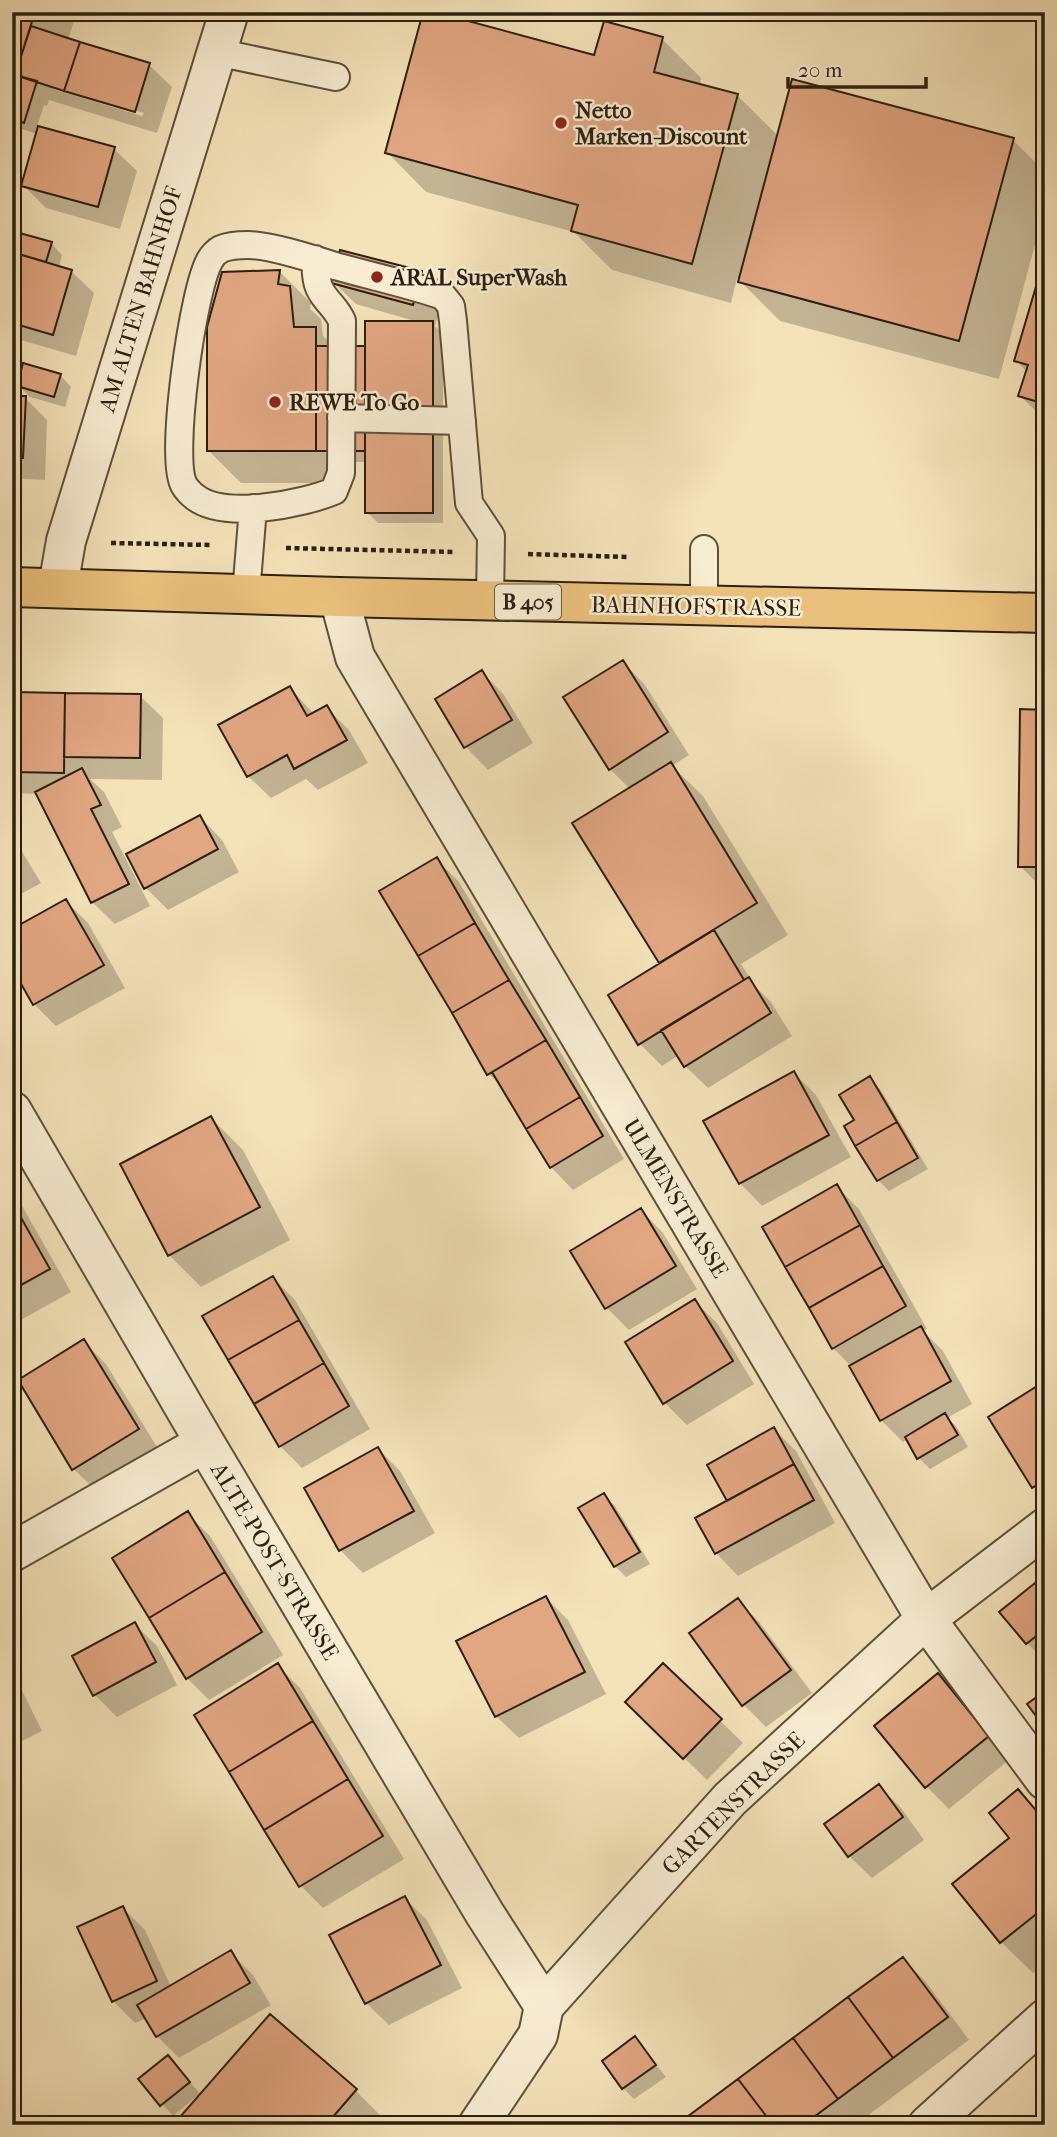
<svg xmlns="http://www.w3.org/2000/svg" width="1057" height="2137" viewBox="0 0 1057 2137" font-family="'IM FELL French Canon',serif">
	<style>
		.shadow { fill: #0003; fill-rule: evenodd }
		.building { fill: #e1a682; stroke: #2c1f0f; stroke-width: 2 }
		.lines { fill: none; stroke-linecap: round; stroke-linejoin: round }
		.lane-casing { stroke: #5e503a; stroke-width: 30 }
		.street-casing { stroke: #5e503a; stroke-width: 42 }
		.primary-casing { stroke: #2c1f0f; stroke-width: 42 }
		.path { stroke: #2c1f0f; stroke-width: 4.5; stroke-dasharray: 5 3.5; stroke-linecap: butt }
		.lane { stroke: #f8ecd2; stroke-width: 26 }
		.street { stroke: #f8ecd2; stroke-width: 38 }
		.primary { stroke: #eac17c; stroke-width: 38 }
		.poi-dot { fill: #8f2418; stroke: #f8ecd2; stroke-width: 2.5 }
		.labels { text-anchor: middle; stroke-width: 5; stroke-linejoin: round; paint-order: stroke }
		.shield { fill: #f8ecd2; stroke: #695c4a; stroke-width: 2 }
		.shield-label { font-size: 21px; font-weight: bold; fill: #2c1f0f }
		.poi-label { font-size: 23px; font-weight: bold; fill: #2c1f0f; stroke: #f8ecd2; text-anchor: start }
		.street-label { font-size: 23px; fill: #2c1f0f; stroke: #f8ecd2 }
	</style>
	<rect width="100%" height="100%" fill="#f4e2b9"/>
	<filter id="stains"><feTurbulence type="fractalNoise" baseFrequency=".00286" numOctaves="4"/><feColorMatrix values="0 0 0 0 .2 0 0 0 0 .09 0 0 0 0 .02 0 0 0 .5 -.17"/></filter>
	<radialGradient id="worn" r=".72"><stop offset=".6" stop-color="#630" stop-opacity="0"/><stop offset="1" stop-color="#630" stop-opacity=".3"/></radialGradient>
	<!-- shadow -->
	<path class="shadow" d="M 12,12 L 77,12 L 68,40 L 149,65 L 172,87 L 157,133 L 49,100 L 47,106 L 44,105 L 37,127 L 114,149 L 137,171 L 120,229 L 46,208 L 23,185 L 38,134 L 12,126 ZM 53,85 L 144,113 L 142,116 L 53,89 Z
		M 662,39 L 701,78 L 700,85 L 737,95 L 779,137 L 1013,140 L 1045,172 L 1045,207 L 999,379 L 780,321 L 737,278 L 731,303 L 612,270 L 574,232 L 426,192 L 387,152 L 595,58 Z
		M 17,234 L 51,243 L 62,255 L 59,267 L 71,271 L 94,293 L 76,356 L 21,340 L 12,331 L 12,269 L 16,255 L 12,249 Z
		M 1045,262 L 1045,420 L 1020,396 L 1027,372 L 1016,360 Z
		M 279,271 L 311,303 L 310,309 L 321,319 L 323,336 L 334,347 L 367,347 L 418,322 L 356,304 L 333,282 L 421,273 L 444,295 L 435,326 L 443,334 L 443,523 L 378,523 L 367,512 L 367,462 L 347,462 L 347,483 L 241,483 L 209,451 Z
		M 60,375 L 71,387 L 65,407 L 30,397 L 19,386 Z
		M 12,397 L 25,398 L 47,420 L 45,480 L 12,478 Z
		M 623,662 L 645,685 L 689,755 L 672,766 L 703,796 L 788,935 L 741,964 L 755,986 L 771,1002 L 792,1036 L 708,1088 L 685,1066 L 679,1055 L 662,1066 L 640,1044 L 662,964 L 575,824 L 630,789 L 610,769 Z
		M 482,672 L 504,695 L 533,743 L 488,770 L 466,747 L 437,699 Z
		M 290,688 L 314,714 L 327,708 L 349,730 L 368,763 L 318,790 L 306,779 L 271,798 L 248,776 Z
		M 12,694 L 140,696 L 163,718 L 162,780 L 90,779 L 104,792 L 122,827 L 112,832 L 150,906 L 115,924 L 92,902 L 38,794 L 12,793 Z
		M 1045,711 L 1045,891 L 1020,866 Z
		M 200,817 L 222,840 L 239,872 L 168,910 L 146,888 Z
		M 12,835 L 41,883 L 12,899 Z
		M 437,860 L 459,882 L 624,1159 L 573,1190 L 551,1167 L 504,1089 L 489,1074 Z
		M 66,901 L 88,923 L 125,988 L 56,1026 L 34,1004 Z
		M 794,1073 L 816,1095 L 851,1157 L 762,1206 L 740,1183 Z
		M 869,1078 L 880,1089 L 928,1169 L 889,1191 L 878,1180 Z
		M 211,1118 L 243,1150 L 290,1240 L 201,1287 L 169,1255 Z
		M 837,1187 L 859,1209 L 927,1329 L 923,1331 L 943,1351 L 972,1404 L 947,1418 L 956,1426 L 968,1447 L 930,1469 L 919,1458 L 908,1439 L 903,1442 L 881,1420 L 852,1367 L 833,1348 Z
		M 12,1188 L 71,1292 L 12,1325 Z
		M 641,1210 L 663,1233 L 697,1289 L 629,1330 L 607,1308 Z
		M 273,1278 L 295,1300 L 370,1429 L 302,1468 L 280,1446 Z
		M 694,1301 L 717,1323 L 754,1384 L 687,1425 L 665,1403 Z
		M 84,1342 L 106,1364 L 160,1452 L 96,1491 L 74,1469 Z
		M 1045,1383 L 1045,1498 L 1034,1487 L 990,1418 Z
		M 774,1429 L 796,1451 L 835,1523 L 738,1576 L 716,1553 Z
		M 378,1449 L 400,1471 L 435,1533 L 363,1573 L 340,1550 Z
		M 604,1495 L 615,1506 L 650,1564 L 626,1577 L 615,1566 L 581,1509 Z
		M 188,1514 L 210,1536 L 283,1655 L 209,1700 L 187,1678 Z
		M 1045,1577 L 1045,1661 L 1027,1643 Z
		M 546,1598 L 568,1620 L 606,1694 L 519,1738 L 496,1716 Z
		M 737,1600 L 760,1623 L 812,1693 L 766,1727 L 744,1705 L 691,1634 Z
		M 134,1624 L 157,1646 L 177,1685 L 117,1717 L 95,1695 Z
		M 663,1665 L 743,1743 L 707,1780 L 627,1702 Z
		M 278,1666 L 300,1688 L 404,1859 L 323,1908 L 301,1886 Z
		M 12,1670 L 42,1731 L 12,1746 Z
		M 938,1676 L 960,1698 L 1010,1759 L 949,1809 L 927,1787 Z
		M 879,1786 L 901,1808 L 924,1840 L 872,1878 L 849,1856 Z
		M 1018,1791 L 1045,1818 L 1045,1964 L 1033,1973 L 1001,1942 Z
		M 404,1898 L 427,1920 L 462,1988 L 389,2025 L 366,2003 Z
		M 123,1908 L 145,1930 L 171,1987 L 231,1953 L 253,1975 L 271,2005 L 179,2058 L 157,2036 L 147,2018 L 135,2023 L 113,2001 Z
		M 903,1959 L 925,1981 L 969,2040 L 855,2125 L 679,2125 Z
		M 270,2017 L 356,2091 L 387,2122 L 385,2125 L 175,2125 L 201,2096 L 199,2094 L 173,2116 L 141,2080 L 168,2057 L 201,2095 Z
		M 635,2039 L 666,2077 L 634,2099 L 623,2088 L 604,2061 Z"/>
	<!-- building -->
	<path class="building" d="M 12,12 L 35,12 L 15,75 L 12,74 Z
		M 423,12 L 435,12 L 594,55 L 604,21 L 663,37 L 654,72 L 738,94 L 692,264 L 571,231 L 578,205 L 385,153 Z
		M 31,26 L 80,42 L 64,91 L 15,75 Z
		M 80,42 L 150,63 L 135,112 L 64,91 Z
		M 12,74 L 37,81 L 24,123 L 12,119 Z
		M 792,79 L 1014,138 L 959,341 L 738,282 Z
		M 38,126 L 115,147 L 98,207 L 21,186 Z
		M 16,232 L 52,242 L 46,262 L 12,252 Z
		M 340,250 L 422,271 L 413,305 L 331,283 Z
		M 15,253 L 72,270 L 53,335 L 12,323 L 12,263 Z
		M 1045,256 L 1045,404 L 1018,396 L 1028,365 L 1014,361 Z
		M 280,270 L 278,284 L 290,286 L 294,327 L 316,327 L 316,451 L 207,451 L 207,327 L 222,272 Z
		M 365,321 L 433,321 L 433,513 L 365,513 Z
		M 316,346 L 365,346 L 365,451 L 316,451 Z
		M 23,363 L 61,374 L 54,397 L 17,386 Z
		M 12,396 L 26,396 L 23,458 L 12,458 Z
		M 623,660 L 668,732 L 609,770 L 563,697 Z
		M 482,670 L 512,720 L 464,748 L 435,699 Z
		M 290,686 L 307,716 L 327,705 L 347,740 L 294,769 L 287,755 L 247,777 L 218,725 Z
		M 12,692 L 65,693 L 64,773 L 12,772 Z
		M 65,693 L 141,694 L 140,758 L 64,757 Z
		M 1020,709 L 1045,710 L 1045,867 L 1018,867 Z
		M 671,762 L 757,903 L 659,963 L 572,823 Z
		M 82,768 L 101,805 L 91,809 L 129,884 L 91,903 L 35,792 Z
		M 200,815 L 218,849 L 144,889 L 126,854 Z
		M 437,857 L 475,923 L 418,956 L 379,891 Z
		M 66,899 L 104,965 L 33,1005 L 12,968 L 12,929 Z
		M 475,923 L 509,980 L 452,1013 L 418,956 Z
		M 714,930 L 744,980 L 638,1045 L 608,995 Z
		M 749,977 L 771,1013 L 684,1067 L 661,1030 Z
		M 509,980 L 546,1040 L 487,1075 L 452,1013 Z
		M 546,1040 L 580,1097 L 526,1129 L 492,1072 Z
		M 794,1071 L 829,1135 L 739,1184 L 703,1121 Z
		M 870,1076 L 897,1122 L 855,1146 L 844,1126 L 854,1120 L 839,1095 Z
		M 580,1097 L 603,1136 L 550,1168 L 526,1129 Z
		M 211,1116 L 260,1207 L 168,1256 L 120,1164 Z
		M 897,1122 L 918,1158 L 877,1181 L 855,1146 Z
		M 837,1184 L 860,1225 L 785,1267 L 762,1227 Z
		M 15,1207 L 50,1269 L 12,1290 L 12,1209 Z
		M 641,1208 L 676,1266 L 605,1309 L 570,1251 Z
		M 860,1225 L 883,1266 L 809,1308 L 785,1267 Z
		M 883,1266 L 906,1306 L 832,1349 L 809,1308 Z
		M 273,1276 L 299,1320 L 228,1360 L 202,1316 Z
		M 695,1299 L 733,1361 L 663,1404 L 625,1342 Z
		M 299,1320 L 324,1363 L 254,1404 L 228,1360 Z
		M 921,1326 L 951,1381 L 880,1421 L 849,1366 Z
		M 84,1339 L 139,1429 L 72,1470 L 18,1380 Z
		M 324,1363 L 349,1406 L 279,1447 L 254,1404 Z
		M 1045,1381 L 1045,1481 L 1032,1488 L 988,1417 Z
		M 945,1413 L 958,1435 L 917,1459 L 905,1437 Z
		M 774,1427 L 794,1464 L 727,1501 L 707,1465 Z
		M 378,1447 L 414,1511 L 339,1551 L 304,1488 Z
		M 794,1464 L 814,1500 L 715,1554 L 695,1518 Z
		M 604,1493 L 640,1552 L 614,1567 L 578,1508 Z
		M 188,1511 L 225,1572 L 149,1618 L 112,1558 Z
		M 225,1572 L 262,1632 L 186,1679 L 149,1618 Z
		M 1045,1575 L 1045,1629 L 1026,1644 L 999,1612 Z
		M 546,1596 L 585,1672 L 495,1717 L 456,1641 Z
		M 738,1598 L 791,1670 L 742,1706 L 689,1633 Z
		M 135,1622 L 156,1662 L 93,1696 L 72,1656 Z
		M 278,1663 L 313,1721 L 229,1772 L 194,1715 Z
		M 663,1663 L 722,1719 L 683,1759 L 625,1702 Z
		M 938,1673 L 989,1736 L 925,1788 L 874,1726 Z
		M 12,1690 L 21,1709 L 12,1713 Z
		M 1045,1691 L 1045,1728 L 1027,1704 Z
		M 313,1721 L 348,1779 L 264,1830 L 229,1772 Z
		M 348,1779 L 383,1836 L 299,1887 L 264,1830 Z
		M 879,1784 L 903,1817 L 848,1857 L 824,1824 Z
		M 1018,1789 L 1045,1821 L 1045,1907 L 1000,1943 L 952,1884 L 1009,1838 L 989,1813 Z
		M 405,1896 L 441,1965 L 365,2004 L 329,1935 Z
		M 123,1906 L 157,1981 L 112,2002 L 77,1927 Z
		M 231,1950 L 250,1983 L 156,2037 L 137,2005 Z
		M 903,1957 L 948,2017 L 893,2058 L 848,1997 Z
		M 848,1997 L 893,2058 L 838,2099 L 793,2038 Z
		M 270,2014 L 357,2089 L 326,2125 L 173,2125 Z
		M 635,2036 L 656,2065 L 622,2089 L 602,2061 Z
		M 793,2038 L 838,2099 L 803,2125 L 773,2125 L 738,2079 Z
		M 168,2055 L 190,2082 L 160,2106 L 138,2079 Z
		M 738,2079 L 773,2125 L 687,2125 L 683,2120 Z
		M 1045,2111 L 1045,2125 L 1031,2125 Z"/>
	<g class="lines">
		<defs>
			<path id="lane" d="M 216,52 L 336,77
				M 315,259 C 316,270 315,283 322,293 C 329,304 336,308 342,321 L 341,473 L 334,491 C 303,504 224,520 195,497 C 192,495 186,489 184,485 C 169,458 193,288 210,260 C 212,256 217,251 221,249 C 228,246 240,245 248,245 C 270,245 313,259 335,266 C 371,276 408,284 443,296 L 451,306 L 453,321 L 469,503 L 491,536 L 490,601
				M 341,418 L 462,421
				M 246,594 L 253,508
				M 704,606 L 704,549"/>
			<path id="street" d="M 58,587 L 66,541 L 229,12
				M 339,597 L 355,657 L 926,1619 L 1045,1780
				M 12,1111 L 205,1443 L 485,1914 L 544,2006
				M 12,1552 L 205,1443
				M 478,2125 L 538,2035 L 544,2006 L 730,1799 L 926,1619 L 1045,1528
				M 928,2125 L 1045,2019"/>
			<path id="primary" d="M 12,587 L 339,597 L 1045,613"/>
		</defs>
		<!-- lane casing -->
		<use href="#lane" class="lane-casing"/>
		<!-- street casing -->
		<use href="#street" class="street-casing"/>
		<!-- primary casing -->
		<use href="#primary" class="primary-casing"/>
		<!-- path -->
		<path class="path" d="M 12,540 L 22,540
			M 111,543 L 211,545
			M 286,548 L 456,552
			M 528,554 L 628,557"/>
		<!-- lane -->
		<use href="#lane" class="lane"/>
		<!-- street -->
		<use href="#street" class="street"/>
		<!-- primary -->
		<use href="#primary" class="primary"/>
	</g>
	<!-- markers -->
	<g class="poi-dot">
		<circle cx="561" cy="123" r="7"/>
		<circle cx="377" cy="277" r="7"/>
		<circle cx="275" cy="402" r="7"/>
	</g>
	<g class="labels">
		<!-- shield labels -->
		<rect class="shield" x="495" y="584.5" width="66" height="35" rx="5"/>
		<g class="shield-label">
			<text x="528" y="609">B 405</text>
		</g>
		<!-- poi labels -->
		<g class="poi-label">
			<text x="575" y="118">Netto<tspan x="575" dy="26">Marken-Discount</tspan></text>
			<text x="391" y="285">ARAL SuperWash</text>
			<text x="289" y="410">REWE To Go</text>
		</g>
		<!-- street labels -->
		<g class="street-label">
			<text transform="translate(140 299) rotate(-73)" y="8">AM ALTEN BAHNHOF</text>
			<text transform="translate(696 606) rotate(1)" y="8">BAHNHOFSTRASSE</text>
			<text transform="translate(676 1198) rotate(59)" y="8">ULMENSTRASSE</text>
			<text transform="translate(275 1561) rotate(59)" y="8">ALTE-POST-STRASSE</text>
			<text transform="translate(733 1803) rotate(-45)" y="8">GARTENSTRASSE</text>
		</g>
	</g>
	<!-- margin -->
	<rect width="1057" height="2137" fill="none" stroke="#f4e2b9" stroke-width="42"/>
	<rect x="14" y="14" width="1029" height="2109" fill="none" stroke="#2c1f0f" stroke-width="3.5"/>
	<rect x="21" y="21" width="1015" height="2095" fill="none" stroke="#2c1f0f" stroke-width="2"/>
	<!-- scale -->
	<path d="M788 77v10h138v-10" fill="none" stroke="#2c1f0f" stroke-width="3.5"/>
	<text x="798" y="77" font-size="21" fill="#2c1f0f" stroke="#f8ecd2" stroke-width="5" paint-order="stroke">20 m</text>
	<rect width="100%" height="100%" filter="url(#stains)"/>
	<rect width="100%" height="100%" fill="url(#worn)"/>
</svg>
